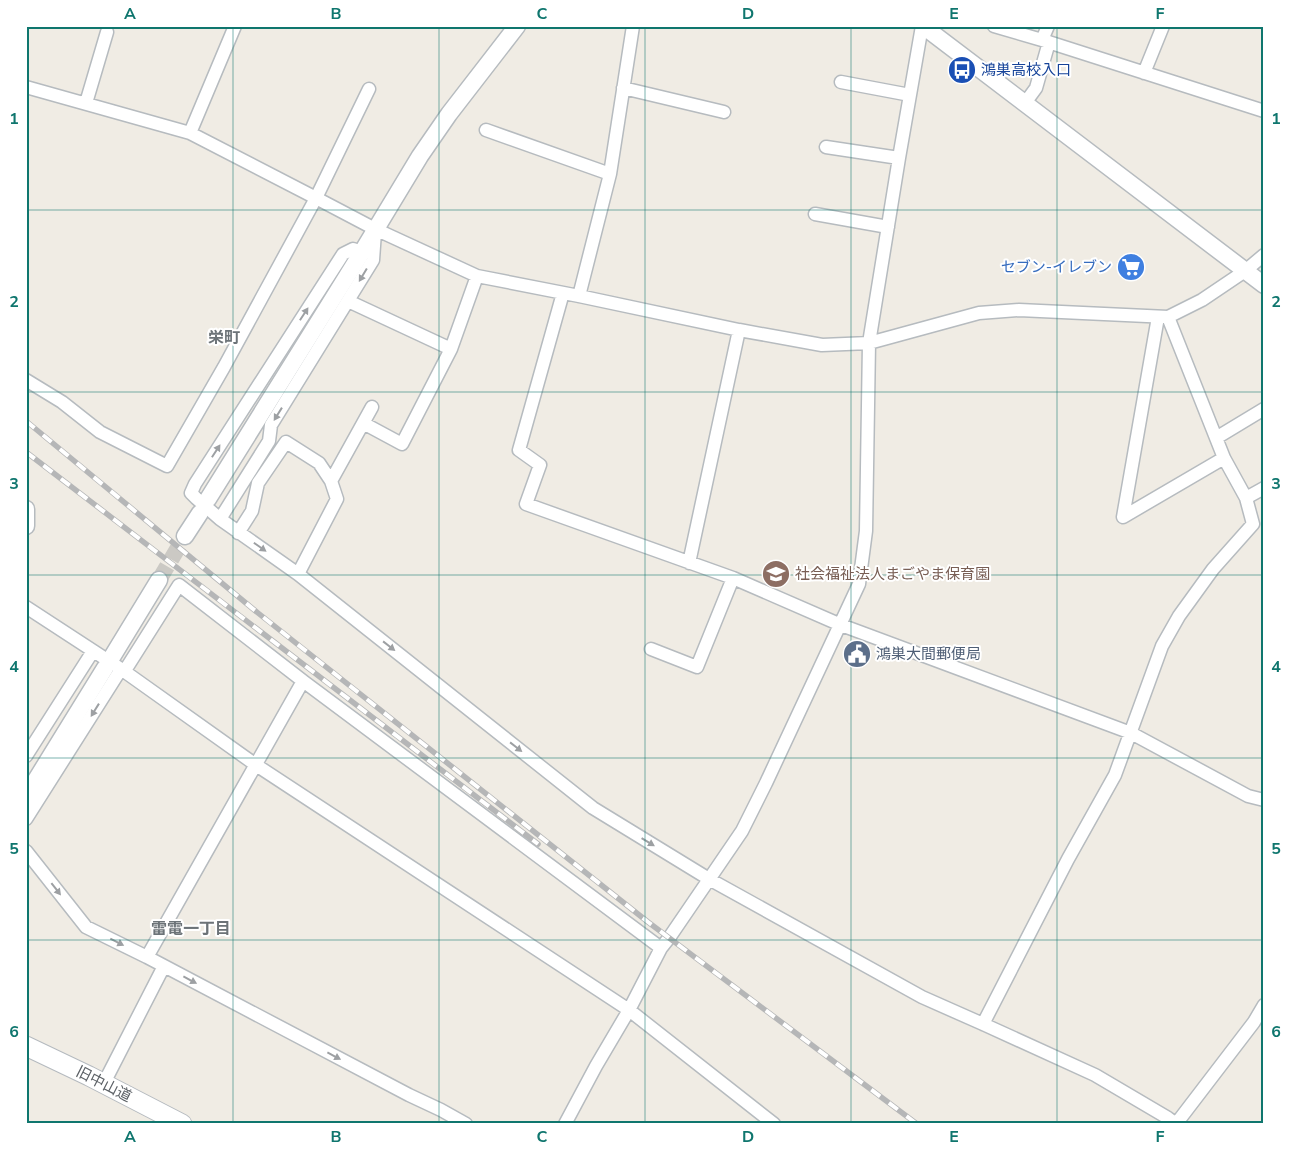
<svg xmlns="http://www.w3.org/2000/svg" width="1290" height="1150" viewBox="0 0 1290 1150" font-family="'Nunito Sans','Noto Sans JP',sans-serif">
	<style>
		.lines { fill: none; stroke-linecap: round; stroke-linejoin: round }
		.tertiary-tunnel { stroke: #cbc9c4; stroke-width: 16; stroke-dasharray: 16 8; stroke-linecap: butt }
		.minor-casing { stroke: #b6bbbf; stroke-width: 15 }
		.tertiary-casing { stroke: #b6bbbf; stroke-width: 19 }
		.secondary-casing { stroke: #b5babf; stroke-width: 21 }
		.minor { stroke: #fff; stroke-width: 12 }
		.tertiary { stroke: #fff; stroke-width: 16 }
		.secondary { stroke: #fff; stroke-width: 19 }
		.rail-casing { stroke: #b5b6b7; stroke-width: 5.5 }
		.rail { stroke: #fff; stroke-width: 4; stroke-dasharray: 11; stroke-linecap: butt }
		.oneway { fill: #9da0a3 }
		.grid { fill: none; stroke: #0f766e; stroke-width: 1; stroke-opacity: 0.55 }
		.labels { text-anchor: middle; stroke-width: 4; stroke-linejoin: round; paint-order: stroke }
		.transit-label { font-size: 15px; fill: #164399; stroke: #fff; text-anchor: start }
		.shop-label { font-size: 15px; fill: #366cbe; stroke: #fff; text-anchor: end }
		.education-label { font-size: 15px; fill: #785e54; stroke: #fff; text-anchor: start }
		.service-label { font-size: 15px; fill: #4e5e75; stroke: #fff; text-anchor: start }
		.street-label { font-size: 15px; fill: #5c6166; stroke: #fff }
		.neighbourhood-label { font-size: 16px; font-weight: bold; fill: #6c7378; stroke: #fff }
		.neatline { fill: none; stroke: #0f766e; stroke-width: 2 }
		.grid-label { font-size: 16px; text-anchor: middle; font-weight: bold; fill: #0f766e }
	</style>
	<rect width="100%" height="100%" fill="#f0ece4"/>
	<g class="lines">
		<!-- tertiary-tunnel -->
		<path class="tertiary-tunnel" d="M 159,580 L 185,536"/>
		<defs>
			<path id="minor" d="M 994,26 L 1042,40 L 1264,111
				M 1042,40 L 1048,26
				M 1144,73 L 1163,26
				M 841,82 L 910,95
				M 26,87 L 190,133 L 316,198 L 375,229 L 477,276 L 579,296 L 739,330 L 822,345 L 869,343 L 979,313 L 1019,310 L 1168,317 L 1202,300 L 1245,271 L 1264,255
				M 623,88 L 724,112
				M 86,103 L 107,32
				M 1025,103 L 1036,88 L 1049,42
				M 486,130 L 610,174
				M 190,133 L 235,26
				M 826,147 L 899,158
				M 815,214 L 888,227
				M 362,252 L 353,249 L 343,254 L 195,484 L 191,493 L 196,498 L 220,519 L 298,574 L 593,808 L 709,879 L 922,997 L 983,1024 L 1095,1075 L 1168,1118 L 1176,1124
				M 563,293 L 519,450 L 540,465 L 526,504 L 733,578 L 841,625 L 1131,733 L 1248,796 L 1264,800
				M 579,296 L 610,174 L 633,26
				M 348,301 L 451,349
				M 1158,317 L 1123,517 L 1224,458
				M 26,380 L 62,402 L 100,432 L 167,466 L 224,367 L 316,198 L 369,89
				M 363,423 L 402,444 L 451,349 L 477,276
				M 1216,438 L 1264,409
				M 331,481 L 372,407
				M 1246,498 L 1264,488
				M 220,519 L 269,441 L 271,425 L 373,260 L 375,232
				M 238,533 L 252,511 L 258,483 L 286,442 L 319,463 L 331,481 L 337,499 L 298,574
				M 689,563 L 739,330
				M 26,607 L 121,669 L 256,765 L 629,1010 L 774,1124
				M 651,649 L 697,667 L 733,578
				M 124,672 L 179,585 L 303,681 L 147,957
				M 303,681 L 661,948
				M 26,756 L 93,651
				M 26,819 L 121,669
				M 26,851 L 86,927 L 147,957 L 409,1095 L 441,1110 L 466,1124
				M 983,1024 L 1068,859 L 1115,775 L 1162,646 L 1179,616 L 1213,569 L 1253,524 L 1246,498 L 1224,458 L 1168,317
				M 104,1083 L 164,966
				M 565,1124 L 596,1066 L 629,1010 L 661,948 L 669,938 L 742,831 L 766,783 L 859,584 L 866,531 L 869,343 L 899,158 L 922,26
				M 1176,1124 L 1254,1022 L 1264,1005"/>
			<path id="tertiary" d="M 923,26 L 1264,285
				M 208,499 L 362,252 L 420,156 L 449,114 L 517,26
				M 26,509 L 26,526
				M 185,536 L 200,513
				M 112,657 L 159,580
				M 26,796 L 105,668"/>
			<path id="secondary" d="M 26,1046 L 89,1076 L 182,1124"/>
		</defs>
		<!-- minor casing -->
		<use href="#minor" class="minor-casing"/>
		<!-- tertiary casing -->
		<use href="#tertiary" class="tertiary-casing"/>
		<!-- secondary casing -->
		<use href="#secondary" class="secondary-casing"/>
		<!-- minor -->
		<use href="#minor" class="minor"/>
		<!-- tertiary -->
		<use href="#tertiary" class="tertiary"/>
		<!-- secondary -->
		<use href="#secondary" class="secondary"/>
		<defs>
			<path id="rail" d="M 26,421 L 258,613 L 648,922 L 917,1124
				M 26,452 L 538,844"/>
		</defs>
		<!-- rail casing -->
		<use href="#rail" class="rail-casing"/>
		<!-- rail -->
		<use href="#rail" class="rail"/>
	</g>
	<!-- one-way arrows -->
	<defs><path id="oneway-solid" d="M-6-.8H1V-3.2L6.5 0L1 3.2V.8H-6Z" transform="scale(1.25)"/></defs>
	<g class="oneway">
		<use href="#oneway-solid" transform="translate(363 275) rotate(121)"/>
		<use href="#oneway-solid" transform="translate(304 314) rotate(-57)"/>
		<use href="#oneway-solid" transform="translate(278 414) rotate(122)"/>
		<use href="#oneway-solid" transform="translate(216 451) rotate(-57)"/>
		<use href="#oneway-solid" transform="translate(260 547) rotate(35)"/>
		<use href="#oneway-solid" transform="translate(389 646) rotate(38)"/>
		<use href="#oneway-solid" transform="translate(95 710) rotate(122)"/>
		<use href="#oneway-solid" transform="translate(516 747) rotate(38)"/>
		<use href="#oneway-solid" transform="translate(648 842) rotate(31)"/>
		<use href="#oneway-solid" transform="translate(56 889) rotate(52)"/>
		<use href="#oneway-solid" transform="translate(117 942) rotate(27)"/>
		<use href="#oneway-solid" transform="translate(190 980) rotate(28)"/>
		<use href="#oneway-solid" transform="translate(334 1056) rotate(28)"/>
	</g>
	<!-- grid -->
	<path class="grid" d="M 233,26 L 233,1124M 439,26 L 439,1124M 645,26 L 645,1124M 851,26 L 851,1124M 1057,26 L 1057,1124M 26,210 L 1264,210M 26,392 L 1264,392M 26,575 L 1264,575M 26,758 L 1264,758M 26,940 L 1264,940"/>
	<!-- icons -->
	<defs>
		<symbol id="bus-disc" viewBox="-11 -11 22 22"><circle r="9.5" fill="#1a4fb4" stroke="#fff"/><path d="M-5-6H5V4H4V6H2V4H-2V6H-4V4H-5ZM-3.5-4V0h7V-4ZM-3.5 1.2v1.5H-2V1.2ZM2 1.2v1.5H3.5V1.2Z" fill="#fff"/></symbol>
		<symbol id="supermarket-disc" viewBox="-11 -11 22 22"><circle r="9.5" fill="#3f7fe0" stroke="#fff"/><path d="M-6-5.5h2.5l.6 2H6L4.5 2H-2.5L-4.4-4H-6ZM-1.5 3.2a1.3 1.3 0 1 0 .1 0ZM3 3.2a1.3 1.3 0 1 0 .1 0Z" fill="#fff"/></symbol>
		<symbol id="school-disc" viewBox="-11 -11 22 22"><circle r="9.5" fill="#8d6e63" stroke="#fff"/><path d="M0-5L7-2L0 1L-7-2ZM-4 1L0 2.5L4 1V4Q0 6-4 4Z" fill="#fff"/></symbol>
		<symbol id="civic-disc" viewBox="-11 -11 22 22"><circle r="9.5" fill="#5c6f8a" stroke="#fff"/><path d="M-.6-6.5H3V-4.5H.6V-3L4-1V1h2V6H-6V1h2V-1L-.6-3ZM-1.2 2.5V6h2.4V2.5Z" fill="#fff"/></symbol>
	</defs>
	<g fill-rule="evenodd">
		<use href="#bus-disc" x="946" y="54" width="32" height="32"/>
		<use href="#supermarket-disc" x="1115" y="251" width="32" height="32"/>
		<use href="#school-disc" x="760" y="558" width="32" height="32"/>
		<use href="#civic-disc" x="841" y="638" width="32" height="32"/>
	</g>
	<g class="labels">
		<!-- transit labels -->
		<g class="transit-label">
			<text x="981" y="75">鴻巣高校入口</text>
		</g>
		<!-- shop labels -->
		<g class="shop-label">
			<text x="1112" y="272">セブン-イレブン</text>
		</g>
		<!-- education labels -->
		<g class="education-label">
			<text x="795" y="579">社会福祉法人まごやま保育園</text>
		</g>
		<!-- service labels -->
		<g class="service-label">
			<text x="876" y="659">鴻巣大間郵便局</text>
		</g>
		<!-- street labels -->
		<g class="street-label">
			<text transform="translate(104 1084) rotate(27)" y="5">旧中山道</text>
		</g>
		<!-- neighbourhood labels -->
		<g class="neighbourhood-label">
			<text x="224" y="343">栄町</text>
			<text x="191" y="934">雷電一丁目</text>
		</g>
	</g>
	<!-- border -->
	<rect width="1290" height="1150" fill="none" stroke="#ffffff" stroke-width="55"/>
	<rect x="28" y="28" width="1234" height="1094" class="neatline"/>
	<g class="grid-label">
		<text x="130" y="19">A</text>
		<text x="336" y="19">B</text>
		<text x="542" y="19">C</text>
		<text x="748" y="19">D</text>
		<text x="954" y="19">E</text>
		<text x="1160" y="19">F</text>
		<text x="14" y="124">1</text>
		<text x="1276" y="124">1</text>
		<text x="14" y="307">2</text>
		<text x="1276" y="307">2</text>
		<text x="14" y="489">3</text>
		<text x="1276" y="489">3</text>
		<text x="14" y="672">4</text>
		<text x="1276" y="672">4</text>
		<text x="14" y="854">5</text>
		<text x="1276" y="854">5</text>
		<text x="14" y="1037">6</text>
		<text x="1276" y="1037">6</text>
		<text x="130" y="1142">A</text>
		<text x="336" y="1142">B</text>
		<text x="542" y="1142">C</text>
		<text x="748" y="1142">D</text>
		<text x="954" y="1142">E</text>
		<text x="1160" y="1142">F</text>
	</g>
</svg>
